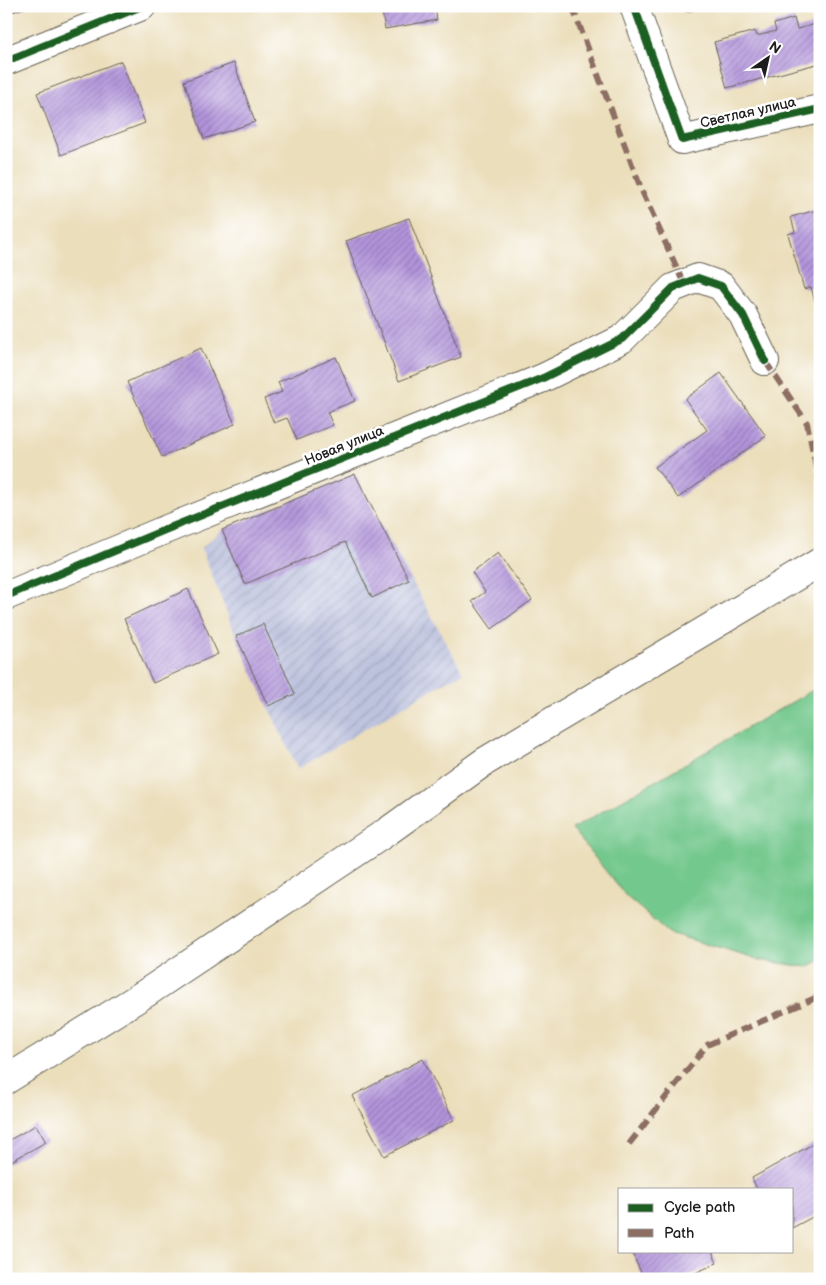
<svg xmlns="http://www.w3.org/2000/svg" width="826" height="1285" viewBox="0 0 826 1285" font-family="'Balsamiq Sans',sans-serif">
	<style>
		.industrial { fill: url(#industrial-furrows) }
		.green { fill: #73c88d; stroke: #487254 }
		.building { fill: url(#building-hatch) }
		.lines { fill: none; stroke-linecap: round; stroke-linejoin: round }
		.street-casing { stroke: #646054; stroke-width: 30 }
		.secondary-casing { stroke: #646054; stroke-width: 30 }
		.street { stroke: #fff; stroke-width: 28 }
		.secondary { stroke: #fff; stroke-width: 28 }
		.quiet { stroke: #8d6e63; stroke-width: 6; stroke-dasharray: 12 6; stroke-linecap: butt }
		.cycleway-casing { stroke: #fff; stroke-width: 11 }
		.cycleway { stroke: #1b5e20; stroke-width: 8 }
		.labels { text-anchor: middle; stroke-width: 5; stroke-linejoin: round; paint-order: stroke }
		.street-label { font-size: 14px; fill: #1c1c1c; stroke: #fff }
	</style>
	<defs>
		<pattern id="industrial-furrows" width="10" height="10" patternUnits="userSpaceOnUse" patternTransform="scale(1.25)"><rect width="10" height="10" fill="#bdc3de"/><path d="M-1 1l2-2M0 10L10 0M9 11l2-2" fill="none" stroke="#a2a7be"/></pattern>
		<pattern id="building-hatch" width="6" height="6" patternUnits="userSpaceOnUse" patternTransform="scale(1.25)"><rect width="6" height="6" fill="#b294db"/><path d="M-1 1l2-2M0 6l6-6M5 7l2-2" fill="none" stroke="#9078b1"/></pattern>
	</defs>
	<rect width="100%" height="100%" fill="#fff"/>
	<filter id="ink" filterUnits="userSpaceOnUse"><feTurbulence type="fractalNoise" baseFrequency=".02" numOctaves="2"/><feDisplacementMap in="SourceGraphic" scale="10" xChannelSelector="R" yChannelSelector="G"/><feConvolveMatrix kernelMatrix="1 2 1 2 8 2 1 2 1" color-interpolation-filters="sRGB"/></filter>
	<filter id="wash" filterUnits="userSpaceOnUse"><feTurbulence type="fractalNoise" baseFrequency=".0096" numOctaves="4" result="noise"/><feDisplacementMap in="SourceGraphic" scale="20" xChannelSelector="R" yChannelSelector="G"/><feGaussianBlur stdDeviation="1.12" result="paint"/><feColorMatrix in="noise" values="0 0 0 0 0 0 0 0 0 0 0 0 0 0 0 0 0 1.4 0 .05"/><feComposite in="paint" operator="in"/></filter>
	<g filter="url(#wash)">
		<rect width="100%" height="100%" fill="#ebdebb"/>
		<!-- industrial -->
		<path class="industrial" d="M 355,474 L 381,525 L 463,673 L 441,684 L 298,769 L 268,706 L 236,636 L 201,548 L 222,530 Z"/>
		<!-- green -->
		<path class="green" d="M 820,686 L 820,960 L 807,967 L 758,960 L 669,933 L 626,896 L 572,829 Z"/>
		<g id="blocks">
			<!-- building -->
			<path class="building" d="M 6,6 L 27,6 L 27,7 L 6,14 Z
				M 381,6 L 435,6 L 437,20 L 385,29 Z
				M 685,6 L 704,6 L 705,7 L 686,12 Z
				M 794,18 L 797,29 L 820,23 L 820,63 L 727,88 L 714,42 L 755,31 L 757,36 L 776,31 L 774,24 Z
				M 121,61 L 145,123 L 61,155 L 37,93 Z
				M 234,63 L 255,122 L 204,139 L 184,81 Z
				M 820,209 L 820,301 L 815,302 L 811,287 L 804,289 L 788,234 L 795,232 L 791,217 Z
				M 409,218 L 461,357 L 399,381 L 346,241 Z
				M 201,348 L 235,424 L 162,457 L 127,382 Z
				M 336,357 L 355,401 L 327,412 L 333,425 L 297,440 L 287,418 L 274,423 L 264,399 L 282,392 L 278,382 Z
				M 721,373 L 766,436 L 678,498 L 655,467 L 707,430 L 685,399 Z
				M 355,474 L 409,580 L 372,598 L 345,542 L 245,584 L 222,530 Z
				M 498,553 L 532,600 L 492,629 L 472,601 L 485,592 L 472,572 Z
				M 188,589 L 218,654 L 153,683 L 124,619 Z
				M 263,624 L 295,694 L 268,706 L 236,636 Z
				M 423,1059 L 454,1120 L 384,1156 L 352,1096 Z
				M 36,1125 L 46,1142 L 6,1164 L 6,1142 Z
				M 820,1140 L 820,1213 L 792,1228 L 792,1189 L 757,1189 L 752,1178 Z
				M 631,1251 L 712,1251 L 717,1263 L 682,1279 L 644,1279 Z"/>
		</g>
	</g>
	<g filter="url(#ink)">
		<use href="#blocks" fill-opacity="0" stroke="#646054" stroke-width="1"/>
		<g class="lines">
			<defs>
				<path id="street" d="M 634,6 L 682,140 L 820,109
					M 6,61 L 142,6
					M 6,596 L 167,529 L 543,378 L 622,339 L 673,288 L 698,278 L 721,286 L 743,315 L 765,361"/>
				<path id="secondary" d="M 6,1080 L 146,993 L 388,831 L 484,762 L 820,562"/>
			</defs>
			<!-- street casing -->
			<use href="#street" class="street-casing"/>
			<!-- secondary casing -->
			<use href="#secondary" class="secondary-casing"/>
			<!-- street -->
			<use href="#street" class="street"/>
			<!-- secondary -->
			<use href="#secondary" class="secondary"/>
			<!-- quiet -->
			<path class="quiet" d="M 572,6 L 642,191 L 684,284
				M 765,361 L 807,423 L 820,486
				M 629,1144 L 707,1045 L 820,996"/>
			<defs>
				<path id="cycleway" d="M 634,6 L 682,140 L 820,109
					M 6,61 L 142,6
					M 6,596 L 167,529 L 543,378 L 622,339 L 673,288 L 698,278 L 721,286 L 743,315 L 765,361"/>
			</defs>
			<!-- cycleway casing -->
			<use href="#cycleway" class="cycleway-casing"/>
			<!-- cycleway -->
			<use href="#cycleway" class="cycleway"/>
		</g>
	</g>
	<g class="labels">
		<!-- street labels -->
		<g class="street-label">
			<text transform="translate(748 112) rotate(-13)" y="5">Светлая улица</text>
			<text transform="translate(344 445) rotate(-22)" y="5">Новая улица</text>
		</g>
	</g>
	<!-- margin -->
	<rect width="826" height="1285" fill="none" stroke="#fff" stroke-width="25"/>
	<!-- legend -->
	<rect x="618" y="1188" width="175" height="65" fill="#ffffff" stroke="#a4a4a4"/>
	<rect x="628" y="1204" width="25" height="8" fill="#1b5e20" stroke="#a4a4a4"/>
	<text x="664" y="1212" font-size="15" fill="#1c1c1c">Cycle path</text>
	<rect x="628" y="1229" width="25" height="8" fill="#8d6e63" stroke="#a4a4a4"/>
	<text x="664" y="1238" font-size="15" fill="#1c1c1c">Path</text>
	<!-- north arrow -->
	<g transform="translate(768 58) rotate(34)" stroke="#ffffff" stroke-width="4" paint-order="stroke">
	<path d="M0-4L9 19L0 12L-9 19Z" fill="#1c1c1c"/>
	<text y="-8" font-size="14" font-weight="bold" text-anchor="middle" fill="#1c1c1c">N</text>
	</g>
</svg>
